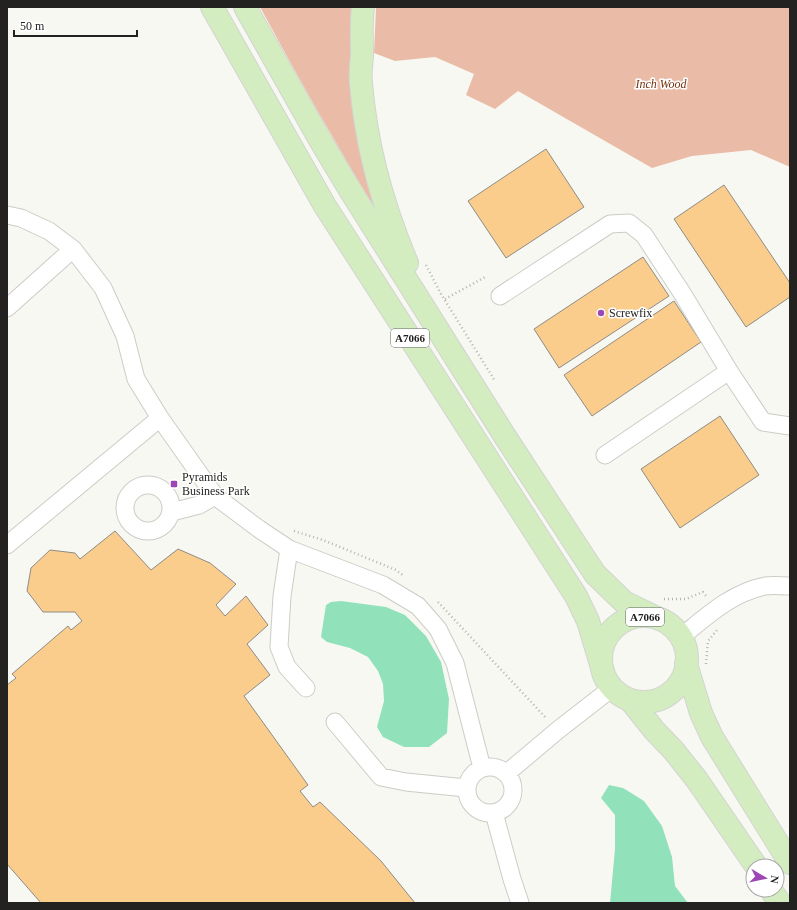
<svg xmlns="http://www.w3.org/2000/svg" width="797" height="910" viewBox="0 0 797 910" font-family="'Times New Roman',serif">
	<style>
		.green { fill: #eabca7 }
		.water { fill: #91e1bb }
		.building { fill: #facd8d; stroke: #8e8b86 }
		.lines { fill: none; stroke-linecap: round; stroke-linejoin: round }
		.minor-casing { stroke: #ccccc7; stroke-width: 19 }
		.major-casing { stroke: #d3d3d2; stroke-width: 24 }
		.path { stroke: #b5b5b0; stroke-width: 2.5; stroke-dasharray: 1 3; stroke-linecap: butt }
		.minor { stroke: #fff; stroke-width: 17 }
		.major { stroke: #d3edc1; stroke-width: 22 }
		.poi-dot { fill: #9d47b5; stroke: #fff; stroke-width: 1.5 }
		.labels { text-anchor: middle; stroke-width: 3; stroke-linejoin: round; paint-order: stroke }
		.shield { fill: #fff; stroke: #656463; stroke-width: 1 }
		.shield-label { font-size: 11px; font-weight: bold; fill: #232220 }
		.park-label { font-size: 12px; font-style: italic; fill: #723310; stroke: #fff }
		.poi-label { font-size: 12px; fill: #232220; stroke: #fff; text-anchor: start }
	</style>
	<rect width="100%" height="100%" fill="#f8f8f2"/>
	<!-- green -->
	<path class="green" d="M 260,7 L 352,7 L 350,25 L 351,71 L 380,217 C 338,148 298,78 260,7 Z
		M 376,7 L 790,7 L 790,167 L 751,150 L 692,156 L 652,168 L 518,91 L 495,109 L 466,95 L 474,74 L 435,57 L 395,61 L 374,53 Z"/>
	<!-- water -->
	<path class="water" d="M 341,601 L 386,607 L 405,615 L 426,636 L 441,662 L 449,699 L 447,733 L 429,747 L 404,747 L 383,737 L 377,727 L 384,701 L 383,684 L 378,671 L 368,657 L 350,648 L 327,642 L 321,637 L 326,605 L 331,602 Z
		M 609,785 L 623,788 L 644,801 L 662,826 L 672,857 L 675,886 L 688,903 L 610,903 L 615,849 L 615,815 L 601,798 Z"/>
	<!-- building -->
	<path class="building" d="M 546,149 L 584,207 L 506,258 L 468,201 Z
		M 724,185 L 790,283 L 790,297 L 746,327 L 674,219 Z
		M 643,257 L 669,296 L 559,368 L 534,329 Z
		M 674,301 L 701,342 L 592,416 L 564,375 Z
		M 720,416 L 759,475 L 680,528 L 641,469 Z
		M 115,531 L 151,570 L 178,549 L 210,563 L 236,584 L 216,605 L 225,616 L 246,596 L 268,625 L 247,644 L 270,675 L 244,696 L 308,785 L 300,791 L 313,807 L 320,802 L 381,861 L 415,903 L 41,903 L 7,864 L 7,685 L 16,678 L 12,674 L 68,626 L 71,630 L 82,621 L 75,612 L 43,612 L 27,591 L 31,568 L 50,550 L 75,553 L 80,559 Z"/>
	<g class="lines">
		<defs>
			<path id="minor" d="M 7,215 L 21,218 L 49,231 L 73,249 L 103,288 L 125,336 L 136,379 L 160,418 L 215,496 L 259,529 L 289,549 L 383,585 L 418,606 L 438,629 L 455,663 L 482,768
				M 500,296 L 610,224 L 629,223 L 644,235 L 682,293 L 729,371
				M 7,308 L 73,249
				M 605,455 L 729,371 L 763,422 L 790,426
				M125 508a23 23 0 1 1 46 0a23 23 0 1 1-46 0Z
				M 172,512 L 199,505 L 215,496
				M 7,545 L 160,418
				M 289,549 L 282,596 L 279,647 L 287,667 L 306,688
				M 681,637 C 707,616 731,593 765,586 C 773,585 782,586 790,586
				M 335,722 L 381,777 L 406,782 L 466,788
				M467 790a23 23 0 1 1 46 0a23 23 0 1 1-46 0Z
				M 507,773 L 558,730 L 612,688
				M 494,813 L 512,879 L 520,903"/>
			<path id="major" d="M 212,7 L 325,206 L 576,596 L 588,621 L 603,671
				M 245,7 L 320,140 L 350,190 L 506,438 L 595,574 L 624,602 L 659,619
				M 363,7 C 361,23 362,39 362,56 C 361,65 360,74 361,83 C 366,145 383,206 407,263
				M601 659a43 43 0 1 1 86 0a43 43 0 1 1-86 0Z
				M 686,664 L 701,713 L 712,737 L 790,863
				M 630,700 L 654,730 L 674,751 L 697,780 L 756,866
				M 771,890 L 780,903"/>
		</defs>
		<!-- minor casing -->
		<use href="#minor" class="minor-casing"/>
		<!-- major casing -->
		<use href="#major" class="major-casing"/>
		<!-- path -->
		<path class="path" d="M 426,265 L 441,294 L 495,381
			M 445,299 L 487,276
			M 294,531 L 323,540 L 396,570 L 404,576
			M 664,599 L 686,599 L 703,592 L 706,596
			M 438,602 L 546,718
			M 706,664 L 708,641 L 717,630"/>
		<!-- minor -->
		<use href="#minor" class="minor"/>
		<!-- major -->
		<use href="#major" class="major"/>
	</g>
	<!-- markers -->
	<g class="poi-dot">
		<circle cx="601" cy="313" r="4"/>
		<rect x="170" y="480" width="8" height="8" rx="2"/>
	</g>
	<g class="labels">
		<!-- shield labels -->
		<g class="shield">
			<rect x="391" y="329" width="38" height="18" rx="3"/>
			<rect x="626" y="608" width="38" height="18" rx="3"/>
		</g>
		<g class="shield-label">
			<text x="410" y="342">A7066</text>
			<text x="645" y="621">A7066</text>
		</g>
		<!-- park labels -->
		<g class="park-label">
			<text x="661" y="88">Inch Wood</text>
		</g>
		<!-- poi labels -->
		<g class="poi-label">
			<text x="609" y="317">Screwfix</text>
			<text x="182" y="481">Pyramids<tspan x="182" dy="14">Business Park</tspan></text>
		</g>
	</g>
	<!-- border -->
	<rect width="797" height="910" fill="none" stroke="#232220" stroke-width="16"/>
	<!-- north arrow -->
	<g transform="translate(765 878) rotate(99)"><circle r="19" fill="#ffffff" stroke="#a7a7a6"/>
	<path d="M0-3L7 15L0 10L-7 15Z" fill="#9d47b5"/>
	<text y="-6" font-size="11" font-weight="bold" text-anchor="middle" fill="#232220">N</text>
	</g>
	<!-- scale -->
	<path d="M14 30v6h123v-6" fill="none" stroke="#232220" stroke-width="2"/>
	<text x="20" y="30" font-size="12" fill="#232220" stroke="#ffffff" stroke-width="3" paint-order="stroke">50 m</text>
</svg>
